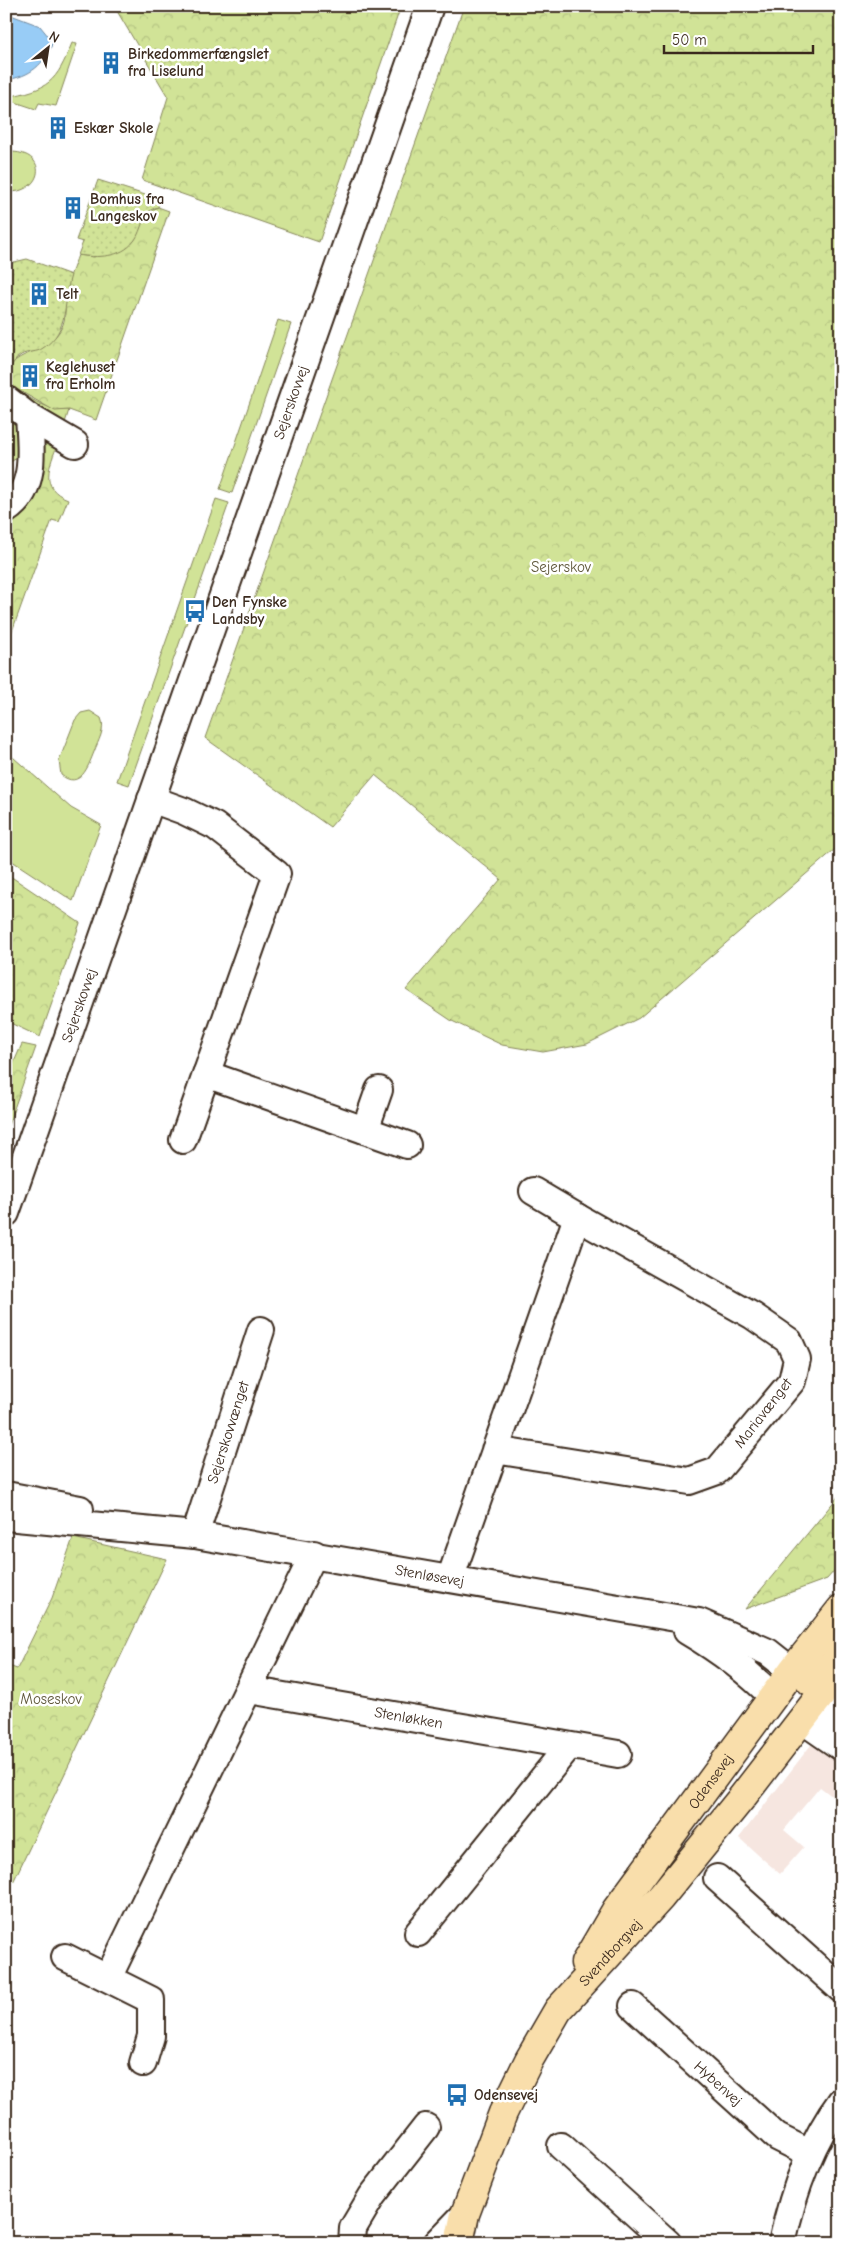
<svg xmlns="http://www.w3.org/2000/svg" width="847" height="2249" viewBox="0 0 847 2249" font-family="'Comic Neue',sans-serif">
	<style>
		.built { fill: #f6e6e0 }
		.grass { fill: #d1e397; stroke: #86865a }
		.forest { fill: url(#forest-crowns); stroke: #86865a }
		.garden { fill: url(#garden-dots); stroke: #86865a }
		.water { fill: #98ccf6; stroke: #738ba0 }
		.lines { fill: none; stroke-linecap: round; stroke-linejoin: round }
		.minor-casing { stroke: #3b2a1e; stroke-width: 30 }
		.major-casing { stroke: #3b2a1e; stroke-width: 31 }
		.minor { stroke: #fff; stroke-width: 26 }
		.major { stroke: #f9deab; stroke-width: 28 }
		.labels { text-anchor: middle; stroke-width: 5; stroke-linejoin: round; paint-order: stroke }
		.poi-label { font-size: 15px; font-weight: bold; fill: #3b2a1e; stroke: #fff; text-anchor: start }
		.street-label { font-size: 15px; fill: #3b2a1e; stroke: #fff }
		.park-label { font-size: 15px; fill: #60583c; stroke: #fff }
	</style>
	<defs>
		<pattern id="forest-crowns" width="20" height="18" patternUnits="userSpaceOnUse" patternTransform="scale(1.25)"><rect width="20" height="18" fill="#d1e397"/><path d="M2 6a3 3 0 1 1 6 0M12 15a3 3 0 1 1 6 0" fill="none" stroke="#b4c382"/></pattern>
		<pattern id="garden-dots" width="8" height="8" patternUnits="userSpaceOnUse" patternTransform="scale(1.25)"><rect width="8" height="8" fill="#d1e397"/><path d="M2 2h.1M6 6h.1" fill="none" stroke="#b4c382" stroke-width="1.8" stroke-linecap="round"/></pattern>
	</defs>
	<rect width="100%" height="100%" fill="#fff"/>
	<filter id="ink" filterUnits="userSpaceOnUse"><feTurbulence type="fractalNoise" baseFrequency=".02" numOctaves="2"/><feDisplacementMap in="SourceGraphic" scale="10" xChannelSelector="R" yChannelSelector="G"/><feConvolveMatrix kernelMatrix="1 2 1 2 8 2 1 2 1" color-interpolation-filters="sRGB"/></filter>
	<g filter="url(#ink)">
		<!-- built -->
		<path class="built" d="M 841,1706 L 841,1803 L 820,1787 L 784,1830 L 804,1847 L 780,1874 L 739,1838 Z"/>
		<!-- grass -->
		<path class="grass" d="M 72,43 L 77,44 L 56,106 L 39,103 L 36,109 L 6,99 L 6,97 C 49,89 56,83 72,43 Z
			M 13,152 C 50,154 42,193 8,192 L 6,153 Z
			M 278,320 L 291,324 L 232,493 L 220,489 Z
			M 6,383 C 27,396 45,411 69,410 L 64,426 L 6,392 Z
			M 6,403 L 12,408 L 25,454 L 6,464 Z
			M 216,499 L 229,503 L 129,785 L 117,781 Z
			M 90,711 L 101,718 C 106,729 98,741 94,752 C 88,767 80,790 61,775 L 59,761 L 75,720 L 81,713 Z
			M 6,751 L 71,808 L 101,825 L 73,901 L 6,857 Z"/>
		<!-- forest -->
		<path class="forest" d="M 114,6 L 401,6 L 319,242 L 142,180 L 168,97 Z
			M 464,6 L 841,6 L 841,844 L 639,1018 L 587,1044 L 543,1052 L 502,1045 L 452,1021 L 406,990 L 501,879 L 375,775 L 330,827 L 205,738 Z
			M 158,207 L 169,211 L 96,420 L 69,410 L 55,411 L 6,383 C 6,351 36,357 53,339 C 70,322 63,311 66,292 C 68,279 74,267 78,255 L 94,257 L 134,241 L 147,213 Z
			M 36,434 L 58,443 C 50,465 38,488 68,499 L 59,522 L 52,520 L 6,648 L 6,514 Z
			M 7,874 L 80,923 L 40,1037 L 6,1021 Z
			M 22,1044 L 36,1047 L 6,1131 L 6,1080 Z
			M 841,1493 L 841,1563 L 827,1579 L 745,1609 Z
			M 73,1538 L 167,1559 L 6,1897 L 6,1665 L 17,1669 L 52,1598 Z"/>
		<!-- garden -->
		<path class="garden" d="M 98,180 L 161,200 L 158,207 C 141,211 143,230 134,241 C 122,258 96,258 78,255 L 83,242 L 76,240 Z
			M 27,259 L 71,275 C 63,301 70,331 43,348 C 37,353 28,351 21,355 C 16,358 10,368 6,373 L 6,264 Z"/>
		<!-- water -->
		<path class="water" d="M 11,15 L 40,26 L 53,42 C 44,65 31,76 6,80 L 6,16 Z"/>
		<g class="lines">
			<defs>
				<g id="minor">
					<path d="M 6,399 L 29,417 C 31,448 37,490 6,510"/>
					<path d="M 29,417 L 75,444"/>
					<path d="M 151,799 L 184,811 L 215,826 L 277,874 L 183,1140"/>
					<path d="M 206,1074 L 407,1145"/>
					<path d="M 365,1130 L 379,1090"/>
					<path d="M 533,1191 L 577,1217"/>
					<path id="s1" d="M 6,1213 L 430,6"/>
					<path d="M 6,1495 L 80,1509"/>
					<path id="s2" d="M 6,1517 L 195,1535 L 699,1622 L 768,1652 L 792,1671"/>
					<path id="s3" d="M 195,1535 L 261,1330"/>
					<path d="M 450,1579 L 577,1217 L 753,1316 L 789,1341 L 797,1359 L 792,1381 L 717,1471 L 689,1481 L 495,1450"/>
					<path d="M 687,1631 C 719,1650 747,1670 773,1697"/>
					<path id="s4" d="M 249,1690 L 618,1754"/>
					<path d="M 820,1696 L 841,1722"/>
					<path d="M 802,1720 L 841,1747"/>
					<path d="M 717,1878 L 841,1989"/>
					<path d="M 418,1933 L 568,1747"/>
					<path d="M 65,1957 L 151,2000 L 151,2036 L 143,2063"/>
					<path d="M 108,1978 L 314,1554"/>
					<path id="s5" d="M 633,2006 L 777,2137 L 809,2153"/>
					<path d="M 561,2146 L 668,2243"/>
					<path d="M 352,2243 L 353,2228 L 372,2196 L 426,2127"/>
					<path d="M 437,2243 L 465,2214"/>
					<path d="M 782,2243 C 793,2191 810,2143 841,2101"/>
				</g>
				<g id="major">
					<path d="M 810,1681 L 841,1640"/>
					<path id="s6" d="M 585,1963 L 616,1910 L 792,1671 L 841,1609"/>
					<path id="s7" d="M 459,2243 L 465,2214 L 503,2113 L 529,2060 L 558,2010 L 661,1897 L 740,1800 L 841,1669"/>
				</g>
			</defs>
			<!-- minor casing -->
			<use href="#minor" class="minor-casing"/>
			<!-- major casing -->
			<use href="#major" class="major-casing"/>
			<!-- minor -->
			<use href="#minor" class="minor"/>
			<!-- major -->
			<use href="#major" class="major"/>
		</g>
	</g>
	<!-- icons -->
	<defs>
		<symbol id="building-bare" viewBox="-9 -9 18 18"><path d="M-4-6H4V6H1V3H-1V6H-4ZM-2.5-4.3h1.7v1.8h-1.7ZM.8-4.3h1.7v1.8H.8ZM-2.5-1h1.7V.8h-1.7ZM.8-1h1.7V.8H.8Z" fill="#1f6fb2" stroke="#fff" stroke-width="2.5" paint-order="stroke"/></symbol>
		<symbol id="bus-bare" viewBox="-9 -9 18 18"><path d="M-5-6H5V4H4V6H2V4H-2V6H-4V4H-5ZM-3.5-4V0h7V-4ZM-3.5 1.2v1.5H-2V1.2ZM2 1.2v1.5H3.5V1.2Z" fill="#1f6fb2" stroke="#fff" stroke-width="2.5" paint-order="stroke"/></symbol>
	</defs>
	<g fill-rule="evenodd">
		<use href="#building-bare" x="95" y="47" width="32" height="32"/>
		<use href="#building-bare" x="42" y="112" width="32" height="32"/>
		<use href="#building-bare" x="57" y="192" width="32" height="32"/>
		<use href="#building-bare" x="23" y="278" width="32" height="32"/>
		<use href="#building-bare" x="14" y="360" width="32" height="32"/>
		<use href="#bus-bare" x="179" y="595" width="32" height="32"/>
		<use href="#bus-bare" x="441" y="2079" width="32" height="32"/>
	</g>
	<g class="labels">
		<!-- poi labels -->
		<g class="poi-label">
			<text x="128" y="59">Birkedommerfængslet<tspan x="128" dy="17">fra Liselund</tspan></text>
			<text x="74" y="133">Eskær Skole</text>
			<text x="90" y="204">Bomhus fra<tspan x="90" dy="17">Langeskov</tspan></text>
			<text x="56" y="299">Telt</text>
			<text x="46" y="372">Keglehuset<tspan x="46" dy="17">fra Erholm</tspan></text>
			<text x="212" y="607">Den Fynske<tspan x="212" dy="17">Landsby</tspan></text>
			<text x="474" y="2100">Odensevej</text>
		</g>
		<!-- street labels -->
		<g class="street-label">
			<text dy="5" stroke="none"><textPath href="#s1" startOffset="859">Sejerskovvej</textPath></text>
			<text dy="5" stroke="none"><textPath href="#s1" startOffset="220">Sejerskovvej</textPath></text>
			<text transform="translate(763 1413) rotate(-52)" y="5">Mariavænget</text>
			<text dy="5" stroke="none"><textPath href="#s3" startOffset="108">Sejerskovvænget</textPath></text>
			<text dy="5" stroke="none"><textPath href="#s2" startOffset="428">Stenløsevej</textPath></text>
			<text dy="5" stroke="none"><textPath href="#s4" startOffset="162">Stenløkken</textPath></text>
			<text dy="5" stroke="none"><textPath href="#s6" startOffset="221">Odensevej</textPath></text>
			<text dy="5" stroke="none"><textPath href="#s7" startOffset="332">Svendborgvej</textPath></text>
			<text dy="5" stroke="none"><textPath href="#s5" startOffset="115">Hybenvej</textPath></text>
		</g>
		<!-- park labels -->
		<g class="park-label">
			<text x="561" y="572">Sejerskov</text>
			<text x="51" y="1704">Moseskov</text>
		</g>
	</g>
	<!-- margin -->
	<rect width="847" height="2249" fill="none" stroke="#fff" stroke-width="25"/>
	<rect x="12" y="12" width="822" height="2224" fill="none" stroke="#3b2a1e" stroke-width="2" filter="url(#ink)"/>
	<!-- north arrow -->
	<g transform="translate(48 48) rotate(30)" stroke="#ffffff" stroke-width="4" paint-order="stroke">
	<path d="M0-4L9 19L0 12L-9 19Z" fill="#3b2a1e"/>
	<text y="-8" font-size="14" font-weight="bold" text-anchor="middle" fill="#3b2a1e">N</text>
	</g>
	<!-- scale -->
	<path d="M664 45v8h149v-8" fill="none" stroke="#3b2a1e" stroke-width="2.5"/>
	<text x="672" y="45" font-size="15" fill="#3b2a1e" stroke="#ffffff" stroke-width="4" paint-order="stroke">50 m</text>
</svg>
